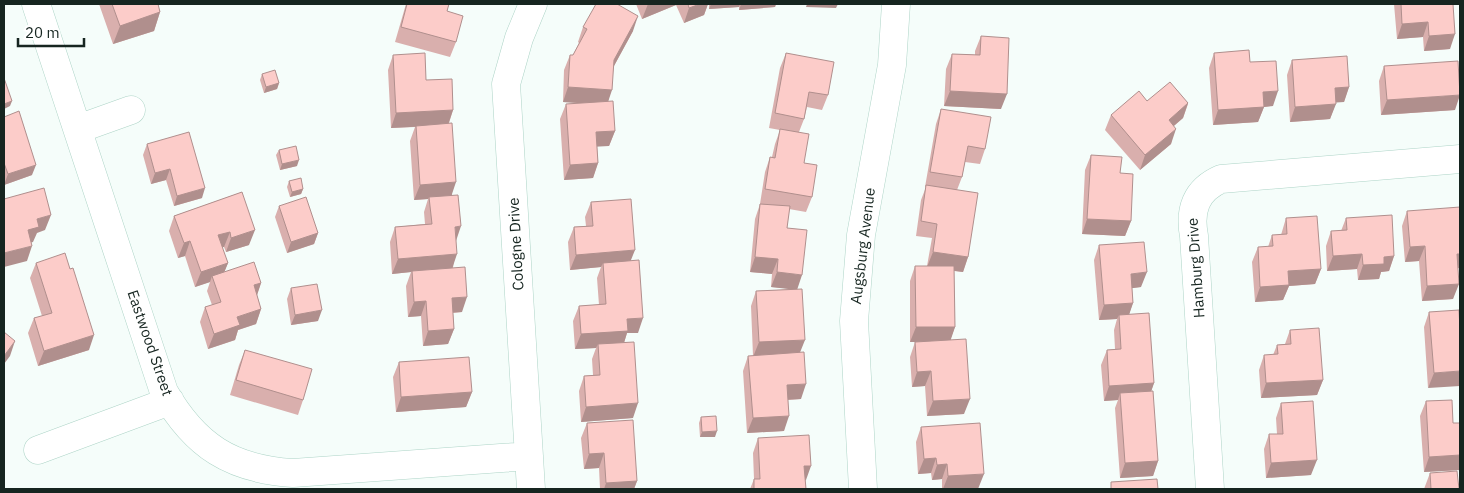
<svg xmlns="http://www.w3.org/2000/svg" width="1464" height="493" viewBox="0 0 1464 493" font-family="'IBM Plex Sans',sans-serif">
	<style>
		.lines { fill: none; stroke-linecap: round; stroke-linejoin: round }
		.minor-casing { stroke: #add4c7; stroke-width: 29 }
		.minor { stroke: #fff; stroke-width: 28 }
		.wall { fill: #d9afad }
		.shaded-wall { fill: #b08f8d }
		.building { fill: #fcccc9; stroke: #b08f8d }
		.labels { text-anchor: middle; stroke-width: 5; stroke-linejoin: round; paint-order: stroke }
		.street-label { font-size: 15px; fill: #162520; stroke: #fff }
	</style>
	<rect width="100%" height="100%" fill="#f5fdfa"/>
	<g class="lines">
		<defs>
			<path id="minor" d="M 36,4 L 164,392 C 195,446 231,469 293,473 L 529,456
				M 78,129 L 131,110
				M 38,450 L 170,401
				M 531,489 L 506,84 L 519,38 L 533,4
				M 863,489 L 854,321 L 861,235 L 892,65 L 896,4
				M 1210,489 L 1194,236 C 1189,210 1196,190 1221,179 L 1460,159"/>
		</defs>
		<!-- minor casing -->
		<use href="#minor" class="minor-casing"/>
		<!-- minor -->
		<use href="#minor" class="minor"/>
	</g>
	<!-- wall -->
	<path class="wall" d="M 99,4 L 158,4 L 160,12 L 154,31 L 113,44 Z
		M 406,4 L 449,4 L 447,11 L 456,42 L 450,57 L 395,42 Z
		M 636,4 L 708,4 L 704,15 L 684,23 L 676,5 L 642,19 Z
		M 709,4 L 776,4 L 775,7 L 739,10 L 739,7 L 709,9 Z
		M 1394,4 L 1453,4 L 1450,49 L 1424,51 L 1423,37 L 1397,39 Z
		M 583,27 L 633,31 L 614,66 L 608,102 L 615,131 L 609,146 L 597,146 L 598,163 L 593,178 L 564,180 L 560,119 L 566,104 L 581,103 L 563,102 L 564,70 L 570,55 L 573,55 L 579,43 L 578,42 Z
		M 981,36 L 1001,109 L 944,106 L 946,69 L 952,54 L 975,55 L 975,51 Z
		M 786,53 L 828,95 L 822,110 L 807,107 L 804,119 L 799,132 L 804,163 L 812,197 L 806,212 L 789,209 L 787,228 L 797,289 L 800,352 L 801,399 L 788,400 L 784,431 L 747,433 L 743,371 L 748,356 L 753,356 L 751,306 L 756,291 L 795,289 L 771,287 L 772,274 L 750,272 L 755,219 L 760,204 L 765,172 L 770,157 L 772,157 L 775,144 L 780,130 L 769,128 L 780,68 Z
		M 1214,53 L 1250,62 L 1273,106 L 1264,107 L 1258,122 L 1213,125 L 1209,68 Z
		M 393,55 L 426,80 L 453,110 L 449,123 L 452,195 L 456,240 L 453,268 L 462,312 L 453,313 L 454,329 L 448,344 L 423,346 L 421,316 L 408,317 L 406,286 L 411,272 L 392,274 L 390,242 L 395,227 L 425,224 L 424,212 L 428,199 L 414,200 L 410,141 L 415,127 L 391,128 L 388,70 Z
		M 1292,60 L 1349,87 L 1344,102 L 1336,102 L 1330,119 L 1290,122 L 1287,75 Z
		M 1384,66 L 1455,110 L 1381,115 L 1379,81 Z
		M 262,74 L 279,83 L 277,89 L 264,93 L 260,80 Z
		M 1147,101 L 1188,104 L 1183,118 L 1174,126 L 1171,144 L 1140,170 L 1105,130 L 1111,115 Z
		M 941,109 L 985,149 L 980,164 L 965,162 L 962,177 L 957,190 L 968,257 L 963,272 L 954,271 L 955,327 L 950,340 L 964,414 L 927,416 L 925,386 L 912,387 L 910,357 L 915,342 L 923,342 L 910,342 L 910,281 L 915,266 L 927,266 L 932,238 L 916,236 L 921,200 L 926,187 L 925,187 L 936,124 Z
		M 4,117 L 32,175 L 4,185 Z
		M 147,144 L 202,198 L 174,206 L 166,180 L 151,184 L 143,155 Z
		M 279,150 L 297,166 L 280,170 L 276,155 Z
		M 1091,155 L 1120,173 L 1131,221 L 1125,236 L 1082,234 L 1085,170 Z
		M 289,181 L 303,189 L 301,194 L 290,197 L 287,187 Z
		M 242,192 L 249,245 L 226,252 L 224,247 L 222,247 L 228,263 L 224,272 L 261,283 L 257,295 L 261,309 L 256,324 L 238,330 L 235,340 L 208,349 L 200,322 L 205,307 L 212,305 L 207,291 L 210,282 L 195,287 L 185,256 L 178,258 L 169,231 L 174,216 Z
		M 591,202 L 631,260 L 638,333 L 627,333 L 624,343 L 633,418 L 581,422 L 579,391 L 584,376 L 593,375 L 592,359 L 596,348 L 575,349 L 573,321 L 579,306 L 599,305 L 597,278 L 601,267 L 570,270 L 568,242 L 574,227 L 586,226 L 585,217 Z
		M 279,206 L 318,233 L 314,244 L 287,253 L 275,217 Z
		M 1407,211 L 1458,268 L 1453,299 L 1422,301 L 1419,261 L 1405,262 L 1402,226 Z
		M 1286,218 L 1321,269 L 1315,284 L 1289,286 L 1283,300 L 1255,302 L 1252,262 L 1258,247 L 1268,247 L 1272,235 L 1281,235 Z
		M 1346,218 L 1394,256 L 1389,271 L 1381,272 L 1379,279 L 1358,280 L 1357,269 L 1327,271 L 1326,246 L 1331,231 L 1341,231 Z
		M 1099,245 L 1141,287 L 1132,288 L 1133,303 L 1129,314 L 1154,383 L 1151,391 L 1158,461 L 1153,476 L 1120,478 L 1115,408 L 1118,400 L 1104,401 L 1101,365 L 1107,350 L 1115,349 L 1114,330 L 1117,319 L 1099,320 L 1094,260 Z
		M 36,263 L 70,269 L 89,350 L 38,366 L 28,333 L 34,318 L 42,316 L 30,278 Z
		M 291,288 L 318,321 L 291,325 L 287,299 Z
		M 1429,312 L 1460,330 L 1428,388 L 1424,327 Z
		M 1290,330 L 1323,380 L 1317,395 L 1261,398 L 1259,370 L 1264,355 L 1273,355 L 1277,345 L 1285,344 Z
		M 245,350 L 303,400 L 298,415 L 230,395 L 239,365 Z
		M 399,362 L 472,392 L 466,407 L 396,412 L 393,377 Z
		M 1426,401 L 1453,423 L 1460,423 L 1460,470 L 1424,472 L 1420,416 Z
		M 1281,403 L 1311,475 L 1266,478 L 1264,449 L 1269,434 L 1277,434 L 1276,418 Z
		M 701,417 L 715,437 L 700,437 L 699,423 Z
		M 587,423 L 637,481 L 634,489 L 600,489 L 599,468 L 584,469 L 581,438 Z
		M 921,427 L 978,489 L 942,489 L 942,479 L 932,480 L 931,473 L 918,474 L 916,442 Z
		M 758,438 L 806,480 L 805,481 L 806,489 L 750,489 L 754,479 L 753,453 Z
		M 1430,473 L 1459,489 L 1424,489 Z"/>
	<!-- shaded-wall -->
	<path class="shaded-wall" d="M 648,4 L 677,4 L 676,5 L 642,19 Z
		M 700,4 L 708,4 L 704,15 L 684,23 L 689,8 Z
		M 711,4 L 740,4 L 739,7 L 709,9 Z
		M 741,4 L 776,4 L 775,7 L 739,10 Z
		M 807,4 L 838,4 L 836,8 L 806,7 Z
		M 160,12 L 154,31 L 113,44 L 120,26 Z
		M 638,16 L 633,31 L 609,75 L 614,60 Z
		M 1428,22 L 1423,37 L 1397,39 L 1402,24 Z
		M 1455,34 L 1450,49 L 1424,51 L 1429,36 Z
		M 279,83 L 277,89 L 264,93 L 266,87 Z
		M 568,87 L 612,90 L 607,105 L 563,102 Z
		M 1349,87 L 1344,102 L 1329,103 L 1335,88 Z
		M 950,91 L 1007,94 L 1001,109 L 944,106 Z
		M 1278,91 L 1273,106 L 1264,107 L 1258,122 L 1213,125 L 1218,110 L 1263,92 Z
		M 1460,95 L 1455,110 L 1381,115 L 1387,100 Z
		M 12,101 L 10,106 L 4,109 L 4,104 Z
		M 1188,103 L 1183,118 L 1163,135 L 1169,120 Z
		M 1336,104 L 1330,119 L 1290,122 L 1295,107 Z
		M 453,110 L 448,125 L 391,128 L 396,113 Z
		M 1176,129 L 1171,144 L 1140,170 L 1145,155 Z
		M 615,131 L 609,146 L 590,147 L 596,132 Z
		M 299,160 L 297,166 L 280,170 L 282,164 Z
		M 598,163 L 593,178 L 564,180 L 570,165 Z
		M 36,165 L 32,175 L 4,185 L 8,174 Z
		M 170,169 L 166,180 L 151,184 L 155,173 Z
		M 456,182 L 451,197 L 429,197 L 428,199 L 414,200 L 420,185 Z
		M 205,188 L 202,198 L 174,206 L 177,196 Z
		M 303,189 L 301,194 L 290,197 L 292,192 Z
		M 51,215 L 45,230 L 37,233 L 33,242 L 23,245 L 28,230 L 37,219 Z
		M 1087,219 L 1131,221 L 1125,236 L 1082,234 Z
		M 461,226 L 456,241 L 455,227 Z
		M 255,230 L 249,245 L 226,252 L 231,238 Z
		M 230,232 L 224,247 L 213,250 L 218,235 Z
		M 318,233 L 314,244 L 287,253 L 291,242 Z
		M 190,241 L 185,256 L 178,258 L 184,243 Z
		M 32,246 L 27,261 L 4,267 L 4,253 Z
		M 1425,246 L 1419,261 L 1405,262 L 1410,247 Z
		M 635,250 L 629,265 L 603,263 L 601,267 L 570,270 L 576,255 Z
		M 933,252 L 968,257 L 963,272 L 927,267 Z
		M 457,254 L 452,269 L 412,271 L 411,272 L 392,274 L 398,259 Z
		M 1362,254 L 1357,269 L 1327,271 L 1333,256 Z
		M 1457,254 L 1460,254 L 1460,268 L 1451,269 Z
		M 1394,256 L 1389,271 L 1381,272 L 1379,279 L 1358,280 L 1363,265 L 1384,257 Z
		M 755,257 L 778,259 L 772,274 L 750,272 Z
		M 228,263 L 222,278 L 212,276 L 210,282 L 195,287 L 201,272 Z
		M 1321,269 L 1315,284 L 1289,286 L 1283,300 L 1255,302 L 1260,287 L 1288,271 Z
		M 777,272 L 802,275 L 797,290 L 771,287 Z
		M 1147,272 L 1141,287 L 1126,289 L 1131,274 Z
		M 261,283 L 256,298 L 254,285 Z
		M 1459,284 L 1453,299 L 1422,301 L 1427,286 Z
		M 467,297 L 462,312 L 446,313 L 452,298 Z
		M 426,301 L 421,316 L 408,317 L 414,302 Z
		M 1133,303 L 1128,318 L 1119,315 L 1117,319 L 1099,320 L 1104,305 Z
		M 261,309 L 256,324 L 238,330 L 235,340 L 208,349 L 214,334 L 237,317 Z
		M 322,310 L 318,321 L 291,325 L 295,315 Z
		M 643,318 L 638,333 L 627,333 L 623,346 L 598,344 L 596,348 L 575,349 L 581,334 L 627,319 Z
		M 916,327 L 955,327 L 950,342 L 910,342 Z
		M 454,329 L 448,344 L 423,346 L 428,331 Z
		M 94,335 L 89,350 L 38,366 L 44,351 Z
		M 805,340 L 799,355 L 753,357 L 759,342 Z
		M 15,341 L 10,356 L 4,364 L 4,356 Z
		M 931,371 L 925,386 L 912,387 L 917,372 Z
		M 1460,371 L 1460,386 L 1428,388 L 1434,373 Z
		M 1323,380 L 1317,395 L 1261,398 L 1266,383 Z
		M 1154,383 L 1149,398 L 1120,393 L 1118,400 L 1104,401 L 1109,386 Z
		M 806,384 L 801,399 L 782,400 L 787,385 Z
		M 472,392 L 466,407 L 396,412 L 401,397 Z
		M 970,399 L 964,414 L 927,416 L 933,401 Z
		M 638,403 L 633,418 L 581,422 L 586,407 Z
		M 789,416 L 784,431 L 747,433 L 753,418 Z
		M 717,431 L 715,437 L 700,437 L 702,432 Z
		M 604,453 L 599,468 L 584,469 L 589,454 Z
		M 1460,455 L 1460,470 L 1424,472 L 1429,457 Z
		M 936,458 L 931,473 L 918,474 L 924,459 Z
		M 1317,460 L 1311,475 L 1266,478 L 1271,463 Z
		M 1158,461 L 1153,476 L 1120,478 L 1125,463 Z
		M 947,464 L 942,479 L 932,480 L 937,465 Z
		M 804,466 L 811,466 L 806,480 L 799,481 Z
		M 984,474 L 978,489 L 943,489 L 948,476 Z
		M 637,481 L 634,489 L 604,489 L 606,483 Z"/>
	<!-- building -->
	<path class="building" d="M 112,4 L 158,4 L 160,12 L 120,26 Z
		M 407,4 L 449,4 L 447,11 L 463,16 L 456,42 L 401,27 Z
		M 596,4 L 617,4 L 638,16 L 614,60 L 612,90 L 568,87 L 570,55 L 573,55 L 587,29 L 583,27 Z
		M 688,4 L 700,4 L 689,8 Z
		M 1401,4 L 1453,4 L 1455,34 L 1429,36 L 1428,22 L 1402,24 Z
		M 981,36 L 1009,38 L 1007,94 L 950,91 L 952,54 L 980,55 Z
		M 1249,50 L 1250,62 L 1276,61 L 1278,91 L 1263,92 L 1264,107 L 1218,110 L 1214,53 Z
		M 425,53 L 426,80 L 452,79 L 453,110 L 396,113 L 393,55 Z
		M 786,53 L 834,62 L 828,95 L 809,92 L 804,119 L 775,113 Z
		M 1347,56 L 1349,87 L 1335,88 L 1336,104 L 1295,107 L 1292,60 Z
		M 1458,61 L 1460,95 L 1387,100 L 1384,66 Z
		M 275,70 L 279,83 L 266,87 L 262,74 Z
		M 4,78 L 12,101 L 4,104 Z
		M 1170,82 L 1188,103 L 1169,120 L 1176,129 L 1145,155 L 1111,115 L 1139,91 L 1147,101 Z
		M 613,101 L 615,131 L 596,132 L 598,163 L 570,165 L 566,104 Z
		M 941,109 L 991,117 L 985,149 L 968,146 L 962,177 L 930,172 Z
		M 19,111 L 36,165 L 8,174 L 4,163 L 4,117 Z
		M 452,123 L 456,182 L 420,185 L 416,126 Z
		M 780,129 L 809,134 L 804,163 L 817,165 L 812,197 L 765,189 L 770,157 L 775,158 Z
		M 189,132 L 205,188 L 177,196 L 170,169 L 155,173 L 147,144 Z
		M 296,146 L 299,160 L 282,164 L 279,150 Z
		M 1091,155 L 1122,157 L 1120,173 L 1133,174 L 1131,221 L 1087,219 Z
		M 301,178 L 303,189 L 292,192 L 289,181 Z
		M 926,185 L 978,193 L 968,257 L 933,252 L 937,224 L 921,221 Z
		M 44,188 L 51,215 L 37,219 L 39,227 L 28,230 L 32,246 L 4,253 L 4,199 Z
		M 242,192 L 255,230 L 231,238 L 230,232 L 218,235 L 228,263 L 201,272 L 190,241 L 184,243 L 174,216 Z
		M 458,195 L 461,226 L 455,227 L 457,254 L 398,259 L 395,227 L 432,224 L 429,197 Z
		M 306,197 L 318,233 L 291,242 L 279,206 Z
		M 631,199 L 635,250 L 576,255 L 574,227 L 593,226 L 591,202 Z
		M 760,204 L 790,206 L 787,228 L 807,230 L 802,275 L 777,272 L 778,259 L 755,257 Z
		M 1460,207 L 1460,254 L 1457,254 L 1459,284 L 1427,286 L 1425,246 L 1410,247 L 1407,211 Z
		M 1392,215 L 1394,256 L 1384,257 L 1384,264 L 1363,265 L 1362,254 L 1333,256 L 1331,231 L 1347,230 L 1346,218 Z
		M 1317,216 L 1321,269 L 1288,271 L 1289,285 L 1260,287 L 1258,247 L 1273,246 L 1272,235 L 1287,234 L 1286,218 Z
		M 1144,242 L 1147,272 L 1131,274 L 1133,303 L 1104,305 L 1099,245 Z
		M 65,253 L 70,269 L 73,268 L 94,335 L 44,351 L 34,318 L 52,313 L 36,263 Z
		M 639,260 L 643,318 L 627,319 L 628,331 L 581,334 L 579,306 L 606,304 L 603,263 Z
		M 254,262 L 261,283 L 254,285 L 261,309 L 237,317 L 240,325 L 214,334 L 205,307 L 221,302 L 212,276 Z
		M 915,266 L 954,266 L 955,327 L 916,327 Z
		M 465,267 L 467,297 L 452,298 L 454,329 L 428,331 L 426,301 L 414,302 L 412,271 Z
		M 317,284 L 322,310 L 295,315 L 291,288 Z
		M 802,289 L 805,340 L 759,342 L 756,291 Z
		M 1459,310 L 1460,330 L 1460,371 L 1434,373 L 1429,312 Z
		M 1149,313 L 1154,383 L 1109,386 L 1107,350 L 1121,349 L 1119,315 Z
		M 1319,328 L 1323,380 L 1266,383 L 1264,355 L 1278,354 L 1277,345 L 1291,344 L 1290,330 Z
		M 4,332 L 15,341 L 4,356 Z
		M 966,339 L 970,399 L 933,401 L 931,371 L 917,372 L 915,342 Z
		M 634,342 L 638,403 L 586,407 L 584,376 L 600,375 L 598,344 Z
		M 245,350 L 312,369 L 303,400 L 236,380 Z
		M 804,352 L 806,384 L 787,385 L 789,416 L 753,418 L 748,356 Z
		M 469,357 L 472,392 L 401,397 L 399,362 Z
		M 1153,391 L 1158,461 L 1125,463 L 1120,393 Z
		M 1452,400 L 1453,423 L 1460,423 L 1460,455 L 1429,457 L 1426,401 Z
		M 1313,401 L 1317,460 L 1271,463 L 1269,434 L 1283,434 L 1281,403 Z
		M 716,416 L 717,431 L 702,432 L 701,417 Z
		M 633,420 L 637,481 L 606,483 L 604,453 L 589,454 L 587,423 Z
		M 980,423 L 984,474 L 948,476 L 947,464 L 937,465 L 936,458 L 924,459 L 921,427 Z
		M 809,435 L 811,466 L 804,466 L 806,489 L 754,489 L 754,479 L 760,479 L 758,438 Z
		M 1457,471 L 1459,489 L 1431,489 L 1430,473 Z
		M 1157,479 L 1158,489 L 1111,489 L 1111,482 Z"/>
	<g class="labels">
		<!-- street labels -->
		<g class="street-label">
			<text transform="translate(516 244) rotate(-93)" y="5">Cologne Drive</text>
			<text transform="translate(863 246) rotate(-83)" y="5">Augsburg Avenue</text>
			<text transform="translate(1196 268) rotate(-94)" y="5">Hamburg Drive</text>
			<text transform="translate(150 343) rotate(71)" y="5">Eastwood Street</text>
		</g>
	</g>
	<!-- border -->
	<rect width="1464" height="493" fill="none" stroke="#162520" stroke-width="10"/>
	<!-- scale -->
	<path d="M18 38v8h66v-8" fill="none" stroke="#162520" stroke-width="2.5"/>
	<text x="25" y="38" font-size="15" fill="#162520" stroke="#ffffff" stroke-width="4" paint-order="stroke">20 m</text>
</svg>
